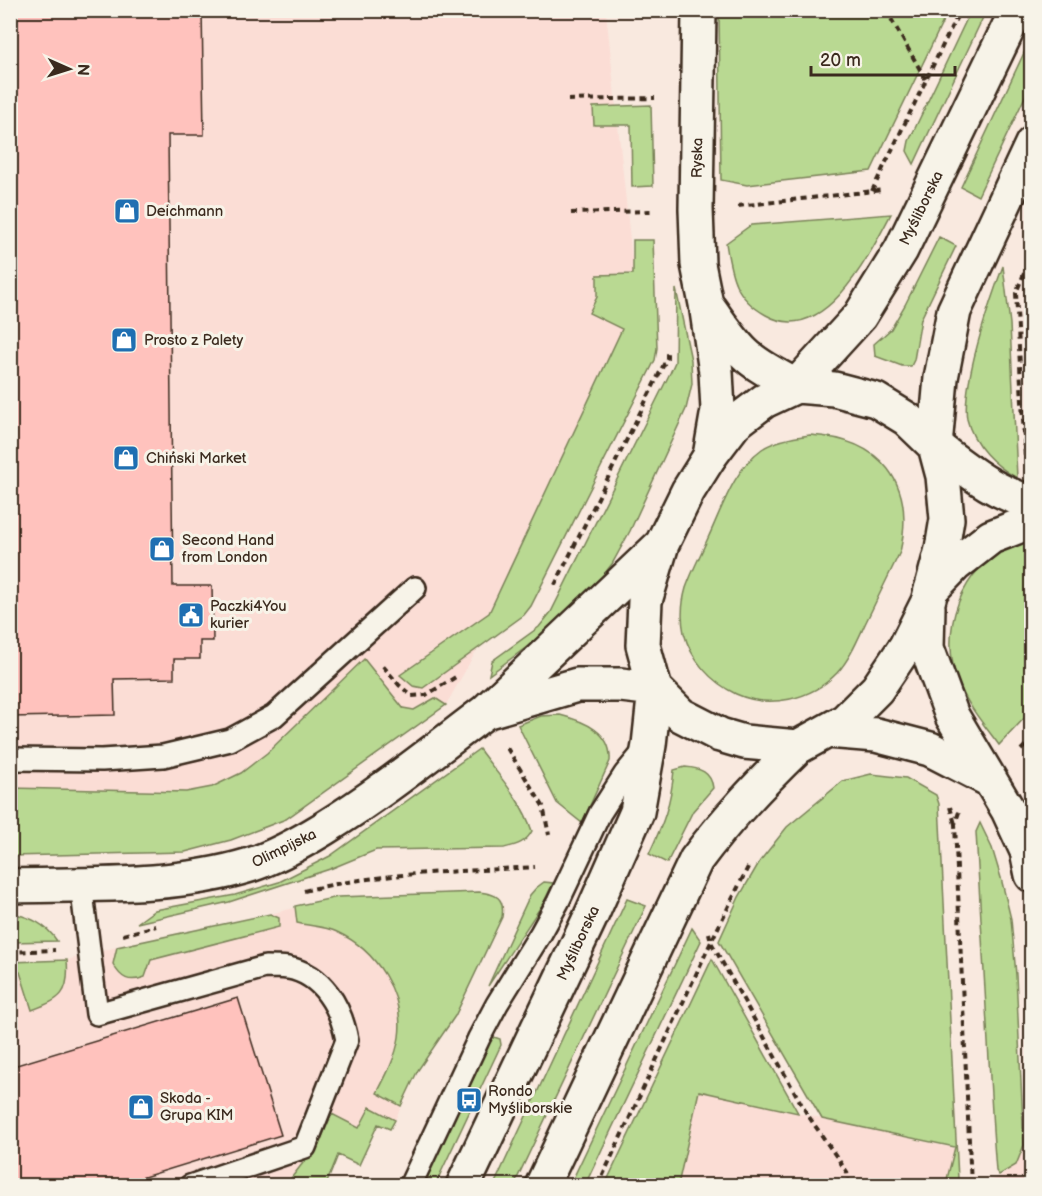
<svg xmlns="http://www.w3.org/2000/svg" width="1042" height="1196" viewBox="0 0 1042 1196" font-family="'Balsamiq Sans',sans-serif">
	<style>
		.built { fill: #fbddd5 }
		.green { fill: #b9d992; stroke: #7a8258; stroke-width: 1.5 }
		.building { fill: #ffc2bd; stroke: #3b2a1e; stroke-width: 1.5 }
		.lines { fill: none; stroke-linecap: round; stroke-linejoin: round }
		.lane-casing { stroke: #3b2a1e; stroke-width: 26 }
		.street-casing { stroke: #3b2a1e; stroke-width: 38 }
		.secondary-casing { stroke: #3b2a1e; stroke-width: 38 }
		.path { stroke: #3b2a1e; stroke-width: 4; stroke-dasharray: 6 4.5; stroke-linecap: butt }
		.lane { stroke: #f7f3e8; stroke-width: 21 }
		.street { stroke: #f7f3e8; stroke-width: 33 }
		.secondary { stroke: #f7f3e8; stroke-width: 33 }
		.labels { text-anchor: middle; stroke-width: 6; stroke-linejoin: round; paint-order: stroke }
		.street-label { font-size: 15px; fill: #3b2a1e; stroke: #f7f3e8 }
		.poi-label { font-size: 15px; fill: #3b2a1e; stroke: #f7f3e8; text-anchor: start }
	</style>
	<rect width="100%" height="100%" fill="#f9e9df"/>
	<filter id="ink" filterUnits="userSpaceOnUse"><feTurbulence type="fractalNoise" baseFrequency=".0167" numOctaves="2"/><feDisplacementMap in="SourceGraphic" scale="12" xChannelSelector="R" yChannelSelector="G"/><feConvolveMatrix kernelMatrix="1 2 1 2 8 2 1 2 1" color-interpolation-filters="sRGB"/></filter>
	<g filter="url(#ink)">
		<!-- built -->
		<path class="built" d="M 11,11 L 606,11 L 642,354 L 446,705 L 185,852 L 11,850 Z
			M 479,892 L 492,894 L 499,898 L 504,907 L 502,917 L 455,1016 L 418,1070 L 395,1120 L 370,1107 L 360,1128 L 332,1114 L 320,1141 L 285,1185 L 11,1185 L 10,962 L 67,960 L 117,947 L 270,914 L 338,897 Z
			M 712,959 L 798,1113 L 954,1148 L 958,1179 L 971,1181 L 989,1182 L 1004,1174 L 1021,1155 L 1024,1145 L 1027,1185 L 605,1186 Z"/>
		<!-- green -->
		<path class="green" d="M 971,10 L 986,11 L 914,164 L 907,151 L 909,141 Z
			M 719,11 L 719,10 L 948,11 L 871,171 L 747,185 L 721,180 Z
			M 1031,38 L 1031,84 L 978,196 L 961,187 Z
			M 651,105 L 653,186 L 632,187 L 631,125 L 594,125 L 593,107 Z
			M 891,214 C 870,254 824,348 766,315 C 735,298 731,276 726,243 L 751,225 Z
			M 939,237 L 956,246 L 921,319 L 914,360 L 911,366 L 902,366 L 875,356 L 874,344 L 891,329 L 905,305 Z
			M 633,240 L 653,240 L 657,348 L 655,360 L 531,606 L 524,615 L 423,688 L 413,686 L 400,675 L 489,613 L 622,329 L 589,313 L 597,297 L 597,275 L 633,274 Z
			M 1003,266 L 1010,324 L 1017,478 C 995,466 973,445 967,419 C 965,408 967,394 969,382 C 976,342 989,304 1003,266 Z
			M 676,289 L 691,360 L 692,384 L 686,409 L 630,531 L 612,564 L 575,611 L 489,675 L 492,661 L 539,627 L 551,612 L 670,373 L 675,362 Z
			M 810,435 C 881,439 916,482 900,552 C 889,575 877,599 866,622 C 858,639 850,659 837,673 C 811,700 769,709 736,694 C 711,682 691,660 684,633 C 681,619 682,602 686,588 C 692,571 701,554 708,538 C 722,508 734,469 762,449 C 775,440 795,437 810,435 Z
			M 1031,540 L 1031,711 L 999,745 C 985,726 968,706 959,684 C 937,633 961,565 1014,544 C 1019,542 1026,542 1031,540 Z
			M 364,659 L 403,708 L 414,710 L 435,698 L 446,705 L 286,819 L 231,840 L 185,852 L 11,856 L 11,788 L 186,792 L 212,787 L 241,773 L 267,753 Z
			M 560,715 C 584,721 612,732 610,761 L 582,823 L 557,803 L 518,725 L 541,716 Z
			M 479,749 C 498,775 522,800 532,831 C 526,843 516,845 504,848 L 376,850 L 330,869 L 229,902 L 137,923 L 155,910 L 235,895 L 279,882 L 330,856 Z
			M 685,767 C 700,768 711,772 713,788 L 693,811 L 667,863 L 649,854 C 663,824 671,804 674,770 Z
			M 871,774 L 906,778 L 936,795 L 939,804 L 958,1179 L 947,1179 L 955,1147 L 822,1119 L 719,941 L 739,897 L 760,861 L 787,827 L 843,781 Z
			M 980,823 L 992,848 L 1001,878 L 1011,919 L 1016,975 L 1024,1145 L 1016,1165 L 999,1175 L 996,1171 L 993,1130 L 976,832 Z
			M 544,882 L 553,883 L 544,902 L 488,986 L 530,895 L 536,888 Z
			M 479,892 C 496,894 505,897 502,917 L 455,1016 L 418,1070 L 401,1106 L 377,1093 C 386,1076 396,1057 399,1037 C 405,994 376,950 337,932 C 326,926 309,926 297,923 L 295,906 L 338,897 Z
			M 627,899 L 646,906 L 514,1185 L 494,1185 Z
			M 11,913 C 30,917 46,924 57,941 L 11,942 Z
			M 270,914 L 279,918 L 279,927 L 151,960 L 145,977 C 129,983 121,979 113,964 L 117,947 Z
			M 692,928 L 701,941 L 585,1185 L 570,1185 Z
			M 712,959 L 798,1113 L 699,1091 L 678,1185 L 605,1185 Z
			M 67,960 C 70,994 61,999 32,1010 L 20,972 L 11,972 L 11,962 Z
			M 494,1037 L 500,1039 L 501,1045 L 435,1185 L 422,1185 L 491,1039 Z
			M 370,1107 L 395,1120 L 390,1129 L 378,1124 L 359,1165 L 338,1155 L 326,1185 L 285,1186 L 320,1141 L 332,1114 L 359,1128 Z"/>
		<!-- building -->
		<path class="building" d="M 10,10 L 202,10 L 204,135 L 168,135 L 173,586 L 212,586 L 213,641 L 200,641 L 200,659 L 174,659 L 174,678 L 114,679 L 115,715 L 10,717 Z
			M 238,998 L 281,1135 L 118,1185 L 10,1185 L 10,1067 Z"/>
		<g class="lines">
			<defs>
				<path id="lane" d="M 10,759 L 102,760 L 163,756 L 230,740 L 274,716 L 415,588
					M 81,884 L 97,1014 L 265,967 C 272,967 280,967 288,968 C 323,974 341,1008 347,1040 L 305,1147 L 190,1186
					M 410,1186 L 479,1038 L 497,1004 L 541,933 L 558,902 L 600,813 L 625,774 L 645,750"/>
				<path id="street" d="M 699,10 L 696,209 L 698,264 L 706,304
					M 935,446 C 965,468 995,494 1032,502
					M 710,456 L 718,410 L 716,372 L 706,304 C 718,320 729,338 744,353 C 758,367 778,376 796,386
					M 931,590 L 955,565 L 991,537 L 1032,521"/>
				<path id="secondary" d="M 796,386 L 834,389 L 876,400 L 907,419 L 935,446 L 943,476 L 947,519 L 942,549 L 928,602 L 906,646 L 877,689 L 845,721 L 798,747 L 744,742 L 720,735 L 681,715 L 655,689 L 643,645 L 645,601 L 662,544 L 688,491 L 710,456 L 735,423 L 764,401 Z
					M 796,386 L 860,316 L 901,250 L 1017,10
					M 935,446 L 941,378 L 954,311 L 1032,144
					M 928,607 L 927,648 L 952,716 L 1008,810 L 1027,851 L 1032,875
					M 655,689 L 621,685 L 577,685 L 485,712 L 660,546
					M 828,731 L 876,735 L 930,749 L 990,780
					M 10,886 C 88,884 175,888 250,865 C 275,857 300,843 323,829 C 380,794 432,752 485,712
					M 463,1186 L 591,916 L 637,812 L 649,745 L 655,689
					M 542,1186 L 696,860 C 727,818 761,783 798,747"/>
			</defs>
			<!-- lane casing -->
			<use href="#lane" class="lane-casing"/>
			<!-- street casing -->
			<use href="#street" class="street-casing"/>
			<!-- secondary casing -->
			<use href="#secondary" class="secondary-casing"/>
			<!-- path -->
			<path class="path" d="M 886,10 L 926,80
				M 568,100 L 655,98
				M 872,191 L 960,10
				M 738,206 L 883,190
				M 571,213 L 654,211
				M 1025,456 L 1016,293 L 1032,254
				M 555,585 L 667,358 L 667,349
				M 383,666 L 399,685 L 412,696 L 426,695 L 459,675
				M 507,748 L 543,806 L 549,835
				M 1021,750 L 1032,739
				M 950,807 L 955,824
				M 959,812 L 955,824 L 971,1186
				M 304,891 C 379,872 457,872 535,867
				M 709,933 L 711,942 L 807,1114 L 847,1172 L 849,1186
				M 123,935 L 156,926
				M 10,952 L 55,950
				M 598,1186 L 711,942 L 750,863"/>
			<!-- lane -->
			<use href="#lane" class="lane"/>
			<!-- street -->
			<use href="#street" class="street"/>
			<!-- secondary -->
			<use href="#secondary" class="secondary"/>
		</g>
	</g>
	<!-- icons -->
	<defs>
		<symbol id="shop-square" viewBox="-11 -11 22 22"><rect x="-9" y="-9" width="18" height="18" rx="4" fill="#1f6fb2" stroke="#f7f3e8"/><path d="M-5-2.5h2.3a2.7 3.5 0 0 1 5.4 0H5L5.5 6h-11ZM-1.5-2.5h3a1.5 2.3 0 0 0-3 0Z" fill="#fff"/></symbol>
		<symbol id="civic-square" viewBox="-11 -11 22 22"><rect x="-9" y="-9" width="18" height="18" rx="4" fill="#1f6fb2" stroke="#f7f3e8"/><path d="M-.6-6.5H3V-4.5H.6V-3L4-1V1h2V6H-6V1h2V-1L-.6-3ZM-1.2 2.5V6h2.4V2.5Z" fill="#fff"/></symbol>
		<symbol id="bus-square" viewBox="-11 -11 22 22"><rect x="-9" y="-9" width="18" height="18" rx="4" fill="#1f6fb2" stroke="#f7f3e8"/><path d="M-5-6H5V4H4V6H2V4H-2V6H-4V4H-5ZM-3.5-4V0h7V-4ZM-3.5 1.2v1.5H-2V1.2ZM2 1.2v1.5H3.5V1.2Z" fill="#fff"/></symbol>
	</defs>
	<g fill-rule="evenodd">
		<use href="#shop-square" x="112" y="196" width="30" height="30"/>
		<use href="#shop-square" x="109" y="325" width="30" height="30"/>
		<use href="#shop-square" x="111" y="443" width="30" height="30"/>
		<use href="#shop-square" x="147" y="534" width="30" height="30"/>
		<use href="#civic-square" x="176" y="600" width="30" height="30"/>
		<use href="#bus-square" x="454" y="1085" width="30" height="30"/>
		<use href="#shop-square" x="126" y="1092" width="30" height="30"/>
	</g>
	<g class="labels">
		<!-- street labels -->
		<g class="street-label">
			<text transform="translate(697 158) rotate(-89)" y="5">Ryska</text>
			<text transform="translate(921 208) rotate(-64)" y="5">Myśliborska</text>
			<text transform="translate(284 848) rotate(-26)" y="5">Olimpijska</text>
			<text transform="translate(578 943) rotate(-65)" y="5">Myśliborska</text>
		</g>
		<!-- poi labels -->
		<g class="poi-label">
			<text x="146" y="216">Deichmann</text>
			<text x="144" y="345">Prosto z Palety</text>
			<text x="146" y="463">Chiński Market</text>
			<text x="182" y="545">Second Hand<tspan x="182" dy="17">from London</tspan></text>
			<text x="210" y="611">Paczki4You<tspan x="210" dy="17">kurier</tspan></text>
			<text x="488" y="1096">Rondo<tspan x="488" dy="17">Myśliborskie</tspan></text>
			<text x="160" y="1103">Skoda -<tspan x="160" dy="17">Grupa KIM</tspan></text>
		</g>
	</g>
	<!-- margin -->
	<rect width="1042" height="1196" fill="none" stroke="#f7f3e8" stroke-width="36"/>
	<rect x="18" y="18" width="1006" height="1160" fill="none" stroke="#3b2a1e" stroke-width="2" filter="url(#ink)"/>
	<!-- north arrow -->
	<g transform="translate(69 69) rotate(93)" stroke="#f7f3e8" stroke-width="4.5" paint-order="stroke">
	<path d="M0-4.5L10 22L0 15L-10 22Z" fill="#3b2a1e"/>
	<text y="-9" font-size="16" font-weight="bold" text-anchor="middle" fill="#3b2a1e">N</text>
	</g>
	<!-- scale -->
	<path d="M811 66v9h144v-9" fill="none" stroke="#3b2a1e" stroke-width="3"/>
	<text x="820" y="66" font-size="18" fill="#3b2a1e" stroke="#f7f3e8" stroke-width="4.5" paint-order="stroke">20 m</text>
</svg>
